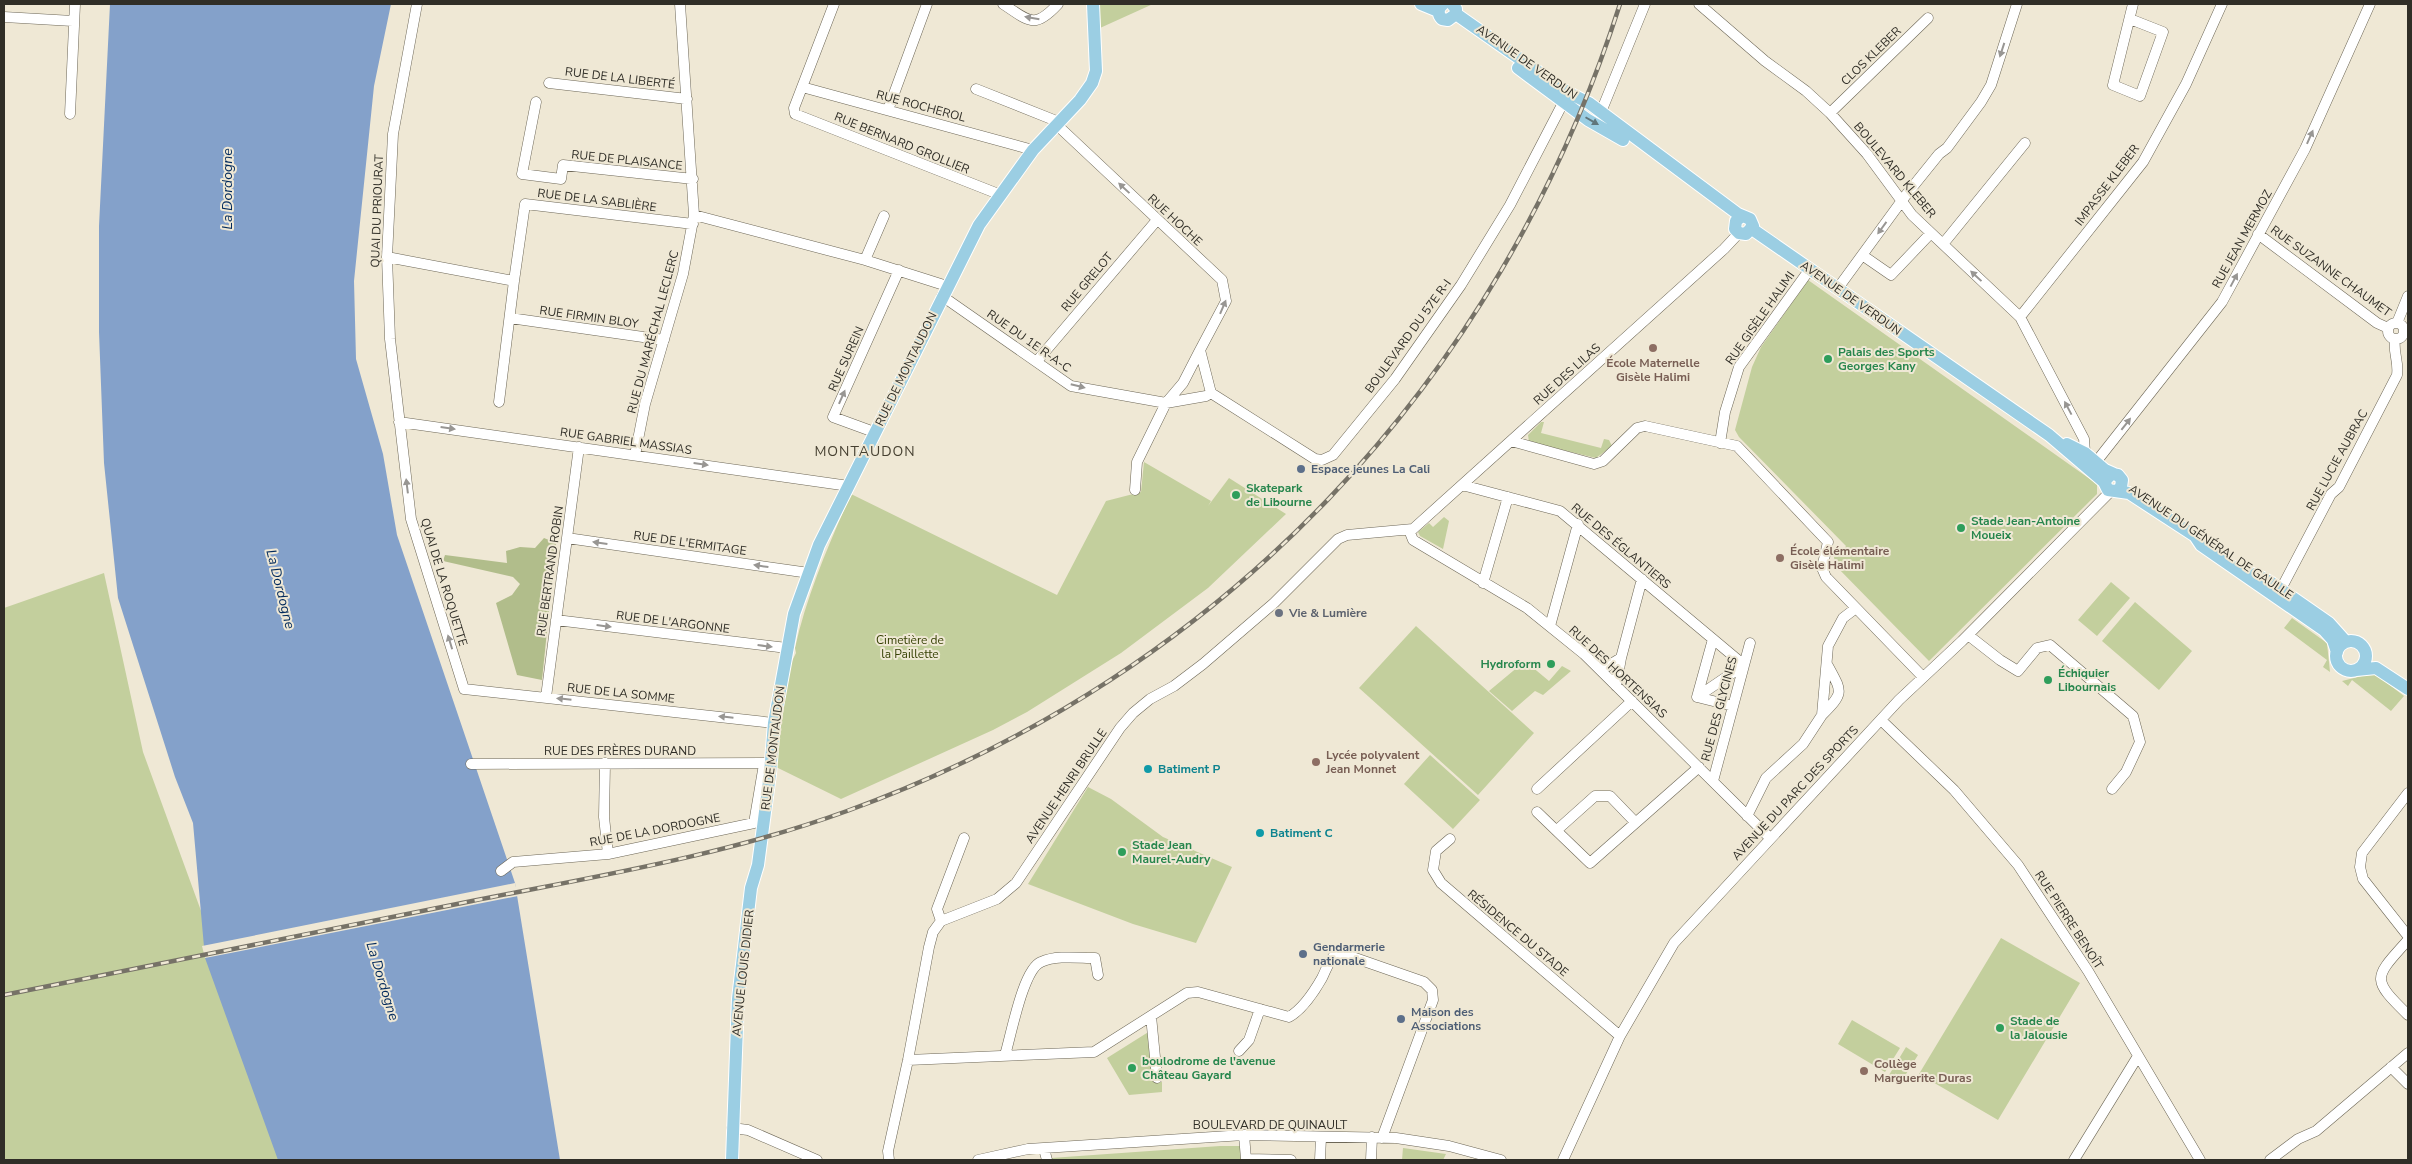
<svg xmlns="http://www.w3.org/2000/svg" width="2412" height="1164" viewBox="0 0 2412 1164" font-family="'Nunito Sans',sans-serif">
	<style>
		.green { fill: #c3cf9d }
		.forest { fill: #b1bd8b }
		.water { fill: #84a1ca }
		.pier { fill: #efe8d5 }
		.lines { fill: none; stroke-linecap: round; stroke-linejoin: round }
		.minor-casing { stroke: #6d6757; stroke-width: 11 }
		.major-casing { stroke: #fff; stroke-width: 14 }
		.minor { stroke: #fff; stroke-width: 10 }
		.major { stroke: #9bcee3; stroke-width: 12 }
		.rail-casing { stroke: #767267; stroke-width: 4.5 }
		.rail { stroke: #efe8d5; stroke-width: 2.5; stroke-dasharray: 8; stroke-linecap: butt }
		.oneway { fill: #989693 }
		.oneway2 { fill: #60767c }
		.education-dot { fill: #8d6e63; stroke: #efe8d5; stroke-width: 2 }
		.leisure-dot { fill: #2e9e5b; stroke: #efe8d5; stroke-width: 2 }
		.service-dot { fill: #5c6f8a; stroke: #efe8d5; stroke-width: 2 }
		.worship-dot { fill: #6b7280; stroke: #efe8d5; stroke-width: 2 }
		.culture-dot { fill: #0f9aa8; stroke: #efe8d5; stroke-width: 2 }
		.labels { text-anchor: middle; stroke-width: 4; stroke-linejoin: round; paint-order: stroke }
		.street-label { font-size: 12px; fill: #302e27; stroke: #efe8d5 }
		.leisure-label { font-size: 12px; font-weight: bold; fill: #27864d; stroke: #efe8d5; text-anchor: start }
		.education-label { font-size: 12px; font-weight: bold; fill: #785e54; stroke: #efe8d5; text-anchor: start }
		.service-label { font-size: 12px; font-weight: bold; fill: #4e5e75; stroke: #efe8d5; text-anchor: start }
		.worship-label { font-size: 12px; font-weight: bold; fill: #5b616d; stroke: #efe8d5; text-anchor: start }
		.park-label { font-size: 12px; fill: #374105; stroke: #efe8d5 }
		.culture-label { font-size: 12px; font-weight: bold; fill: #0d838f; stroke: #efe8d5; text-anchor: start }
		.water-label { font-size: 14px; font-style: italic; fill: #022a5c; stroke: #efe8d5 }
		.neighbourhood-label { font-size: 14px; letter-spacing: 1px; fill: #464031; stroke: #efe8d5 }
	</style>
	<rect width="100%" height="100%" fill="#efe8d5"/>
	<!-- green -->
	<path class="green" d="M 1099,4 L 1153,4 L 1100,28 Z
		M 1808,280 L 2097,484 L 2097,494 L 1929,661 L 1835,565 L 1834,557 L 1841,553 L 1846,546 L 1739,437 L 1735,430 L 1752,367 L 1761,347 Z
		M 1541,422 L 1544,422 L 1541,433 L 1601,448 L 1604,439 L 1609,440 L 1612,446 L 1596,458 L 1529,442 L 1528,435 Z
		M 1144,462 L 1211,501 L 1208,506 L 1229,478 L 1286,514 L 1208,588 L 1121,653 L 1027,712 L 993,730 L 841,799 L 776,767 L 785,693 L 791,663 L 796,653 L 795,648 C 807,594 829,544 851,494 L 1057,595 L 1106,501 L 1141,492 Z
		M 1444,517 L 1449,521 L 1443,549 L 1420,536 L 1418,532 L 1429,523 L 1433,527 Z
		M 104,573 L 143,752 L 292,1160 L 4,1160 L 4,608 Z
		M 2111,582 L 2130,598 L 2097,636 L 2078,620 Z
		M 2135,602 L 2192,651 L 2159,690 L 2102,641 Z
		M 2292,618 L 2327,643 L 2330,672 L 2323,667 L 2327,660 L 2284,628 Z
		M 1416,626 L 1534,733 L 1478,795 L 1359,688 Z
		M 1525,661 L 1549,681 L 1562,666 L 1571,671 L 1543,695 L 1535,691 L 1512,711 L 1489,691 Z
		M 2374,673 L 2404,696 L 2391,711 L 2352,680 L 2348,686 L 2342,681 Z
		M 1430,755 L 1480,800 L 1453,829 L 1404,784 Z
		M 1088,787 L 1111,799 L 1163,837 L 1232,867 L 1196,943 L 1133,924 L 1028,884 Z
		M 2001,938 L 2080,983 L 1998,1120 L 1919,1074 Z
		M 1852,1020 L 1900,1048 L 1885,1072 L 1838,1044 Z
		M 1150,1031 L 1155,1083 L 1162,1082 L 1162,1092 L 1129,1095 L 1107,1058 Z
		M 1906,1047 L 1918,1055 L 1901,1082 L 1889,1075 Z
		M 1220,1146 L 1241,1146 L 1242,1160 L 1052,1160 L 1051,1158 Z
		M 1403,1148 L 1446,1154 L 1443,1160 L 1402,1160 Z"/>
	<!-- forest -->
	<path class="forest" d="M 544,538 L 556,543 L 542,680 L 517,675 L 496,603 L 512,595 L 520,584 L 513,577 L 443,561 L 445,555 L 507,563 L 506,551 L 520,547 L 535,548 Z"/>
	<!-- water -->
	<path class="water" d="M 110,4 L 391,4 L 374,86 L 354,281 L 356,359 L 383,454 L 397,535 L 515,883 L 560,1160 L 278,1160 L 205,958 L 193,823 L 175,777 L 118,598 L 104,463 L 99,332 L 99,226 Z"/>
	<!-- pier -->
	<path class="pier" d="M 515,883 L 518,896 L 205,958 L 202,946 Z"/>
	<g class="lines">
		<defs>
			<path id="minor" d="M 417,4 L 393,134 L 387,257 L 390,339 L 411,519 L 464,689 L 774,723
				M 834,4 L 794,108 L 795,114 L 1001,195
				M 1003,4 C 1029,21 1034,30 1058,4
				M 1699,4 L 1765,61 L 1806,91 L 1830,113 L 1867,154 L 1912,215 L 2020,317 L 2084,439 L 2085,453
				M 4,17 L 73,21
				M 2130,19 L 2163,32 L 2140,96 L 2113,85 L 2133,4
				M 549,83 L 687,99
				M 802,87 L 1033,150
				M 976,89 L 1059,122
				M 536,102 L 522,174 L 561,179 L 563,165 L 693,179
				M 888,110 L 927,4
				M 1601,112 L 1645,4
				M 1830,113 L 1928,18
				M 70,114 L 75,4
				M 1057,125 L 1222,280 L 1226,301 L 1200,350
				M 694,215 L 865,260 L 947,286
				M 2258,234 L 2377,323 L 2388,328
				M 1943,244 L 2025,143
				M 1862,255 L 1891,275 L 1931,233
				M 387,257 L 514,281 L 525,204 L 693,224
				M 865,260 L 884,216
				M 1838,288 L 1906,195 L 1939,154 L 1947,148 L 1981,102 L 1991,85 L 2017,4
				M 942,296 L 1071,386 L 1166,403 L 1206,396 L 1211,393 L 1200,350 L 1183,383 L 1166,403 L 1137,462 L 1135,490
				M 2020,317 L 2143,162 L 2186,84 L 2222,4
				M 510,318 L 664,340
				M2388 331a8 8 0 1 1 16 0a8 8 0 1 1-16 0Z
				M 2397,323 L 2408,296
				M 1037,361 L 1157,220
				M 1211,393 L 1315,459 L 1322,460 L 1333,455 L 1395,379 L 1461,285 L 1510,205 L 1564,101
				M 499,402 L 514,281
				M 399,422 L 849,486
				M 874,432 L 833,417 L 899,270
				M 1511,441 L 1594,464 L 1603,461 L 1637,428 L 1645,426 L 1737,446 L 1828,542 L 1822,568 L 1826,577 L 1922,676
				M 1720,443 L 1725,412 L 1739,367 L 1810,269
				M 635,455 L 645,404 L 683,274 L 694,215 L 680,4
				M 2096,462 L 2222,302 L 2305,149 L 2370,4
				M 1462,485 L 1560,511 L 1744,665 L 1697,697
				M 1409,530 L 1413,540 L 1527,608 L 1584,654 L 1770,838
				M 567,538 L 809,573
				M 1483,583 L 1508,497
				M 2281,589 L 2331,494 L 2339,487 L 2397,375 C 2399,362 2393,352 2395,340
				M 556,620 L 787,648
				M 1550,626 L 1578,524
				M 1968,635 L 2000,660 L 2018,671 L 2037,648 L 2050,645 L 2133,716 L 2140,742 L 2126,772 L 2112,789
				M 1713,639 L 1697,697 L 1733,706
				M 1621,658 L 1642,579
				M 1601,670 L 1621,658 L 1616,686
				M 546,697 L 579,447
				M 1822,715 C 1845,692 1842,692 1827,664
				M 1881,720 L 1954,790 L 2018,865 L 2088,971 L 2200,1160
				M 605,763 L 604,817 L 608,854
				M 471,764 L 770,763
				M 1713,781 L 1750,643
				M 1537,789 L 1632,701
				M 2408,793 L 2362,853 L 2360,867 L 2363,879 L 2408,936
				M 1537,812 L 1590,863 L 1699,767
				M 1747,816 L 1766,778 L 1803,744 L 1822,715 L 1828,646 L 1843,618 L 1856,608
				M 1557,830 L 1595,796 L 1610,796 L 1635,822
				M 1450,839 L 1436,851 L 1433,870 L 1441,883 L 1620,1036
				M 501,871 L 513,862 L 608,854 L 754,823 L 763,770 L 770,763
				M 941,921 L 937,909 L 964,838
				M 2408,940 C 2374,978 2370,978 2408,1015
				M 1151,1016 L 1157,1078
				M 1239,1051 L 1249,1040 L 1260,1009
				M 1005,1055 C 1011,1036 1023,969 1041,962 C 1057,955 1078,958 1095,958 L 1098,975
				M 908,1060 L 1094,1052 L 1187,993 L 1198,992 L 1289,1017 C 1303,1009 1314,992 1322,978 C 1327,968 1329,959 1338,952 L 1424,982 L 1432,990 L 1433,1000 L 1382,1138
				M 2391,1067 L 2408,1084
				M 732,1128 L 748,1130 L 817,1160
				M 1244,1135 L 1246,1159 L 1291,1160
				M 1044,1149 L 1047,1160
				M 889,1160 L 888,1151 L 908,1060 L 929,947 L 933,932 L 941,921 L 997,899 L 1016,883 L 1120,728 L 1133,713 L 1150,699 L 1174,686 L 1203,664 L 1274,603 L 1338,539 L 1347,535 L 1413,529 L 1724,249 L 1739,233
				M 978,1160 L 1028,1149 L 1244,1135 L 1396,1138 L 1449,1146 L 1501,1160
				M 1320,1160 L 1321,1137
				M 1371,1160 L 1372,1137
				M 1563,1160 L 1620,1036 L 1674,943 L 1899,700 L 1962,641 L 2111,491
				M 2074,1160 L 2138,1056
				M 2270,1160 L 2298,1139 L 2316,1131 L 2408,1053"/>
			<path id="major" d="M 1421,4 L 1438,11
				M 1443,4 C 1438,8 1437,14 1442,19 L 1448,20 L 1456,14 L 1456,9 L 1452,4
				M 1456,14 L 1567,92 L 1589,103 L 1738,214 L 1750,219 L 1753,226 L 1746,234 L 1739,233 L 1735,229 L 1736,221 L 1742,216
				M 1518,68 L 1588,120 L 1623,140
				M 1752,229 L 2049,435 L 2104,482
				M 2067,444 L 2085,453 L 2105,470 L 2114,474
				M 2117,491 L 2121,487 L 2122,480 L 2118,475 L 2111,474 L 2104,482 L 2108,490 L 2129,493 L 2195,536 L 2201,545 L 2324,630 L 2333,640 L 2337,652
				M 2255,574 L 2270,582 L 2329,623 L 2346,642
				M2336 656a15 15 0 1 1 30 0a15 15 0 1 1-30 0Z
				M 2356,670 L 2376,668 L 2408,689
				M 732,1160 L 738,999 L 751,888 L 758,865 L 770,774 L 774,723 L 794,614 L 819,545 L 979,225 L 1033,150 L 1080,100 L 1092,83 L 1096,71 L 1093,4"/>
		</defs>
		<!-- minor casing -->
		<use href="#minor" class="minor-casing"/>
		<!-- major casing -->
		<use href="#major" class="major-casing"/>
		<!-- minor -->
		<use href="#minor" class="minor"/>
		<!-- major -->
		<use href="#major" class="major"/>
		<defs>
			<path id="rail" d="M 4,995 C 160,964 316,932 472,901 C 598,876 726,855 847,811 C 1222,675 1499,383 1620,4"/>
		</defs>
		<!-- rail casing -->
		<use href="#rail" class="rail-casing"/>
		<!-- rail -->
		<use href="#rail" class="rail"/>
	</g>
	<!-- one-way arrows -->
	<defs><path id="oneway-solid" d="M-6-.8H1V-3.2L6.5 0L1 3.2V.8H-6Z" transform="scale(1.25)"/></defs>
	<g class="oneway">
		<use href="#oneway-solid" transform="translate(1032 18) rotate(-170)"/>
		<use href="#oneway-solid" transform="translate(2002 50) rotate(108)"/>
		<use href="#oneway-solid" transform="translate(2310 137) rotate(-66)"/>
		<use href="#oneway-solid" transform="translate(1124 188) rotate(-137)"/>
		<use href="#oneway-solid" transform="translate(1882 228) rotate(126)"/>
		<use href="#oneway-solid" transform="translate(1976 276) rotate(-137)"/>
		<use href="#oneway-solid" transform="translate(2234 280) rotate(-62)"/>
		<use href="#oneway-solid" transform="translate(1223 307) rotate(-67)"/>
		<use href="#oneway-solid" transform="translate(1078 386) rotate(14)"/>
		<use href="#oneway-solid" transform="translate(842 397) rotate(-66)"/>
		<use href="#oneway-solid" transform="translate(2068 408) rotate(-118)"/>
		<use href="#oneway-solid" transform="translate(2126 424) rotate(-52)"/>
		<use href="#oneway-solid" transform="translate(448 428) rotate(8)"/>
		<use href="#oneway-solid" transform="translate(701 464) rotate(8)"/>
		<use href="#oneway-solid" transform="translate(407 486) rotate(-97)"/>
		<use href="#oneway-solid" transform="translate(600 543) rotate(-172)"/>
		<use href="#oneway-solid" transform="translate(761 566) rotate(-172)"/>
		<use href="#oneway-solid" transform="translate(604 626) rotate(7)"/>
		<use href="#oneway-solid" transform="translate(450 642) rotate(-107)"/>
		<use href="#oneway-solid" transform="translate(765 646) rotate(7)"/>
		<use href="#oneway-solid" transform="translate(564 699) rotate(-174)"/>
		<use href="#oneway-solid" transform="translate(726 717) rotate(-174)"/>
	</g>
	<use class="oneway2" href="#oneway-solid" transform="translate(1592 121) rotate(30)"/>
	<!-- markers -->
	<g class="education-dot">
		<circle cx="1653" cy="348" r="5"/>
		<circle cx="1780" cy="558" r="5"/>
		<circle cx="1316" cy="762" r="5"/>
		<circle cx="1864" cy="1071" r="5"/>
	</g>
	<g class="leisure-dot">
		<circle cx="1828" cy="359" r="5"/>
		<circle cx="1236" cy="495" r="5"/>
		<circle cx="1961" cy="528" r="5"/>
		<circle cx="1551" cy="664" r="5"/>
		<circle cx="2048" cy="680" r="5"/>
		<circle cx="1122" cy="852" r="5"/>
		<circle cx="2000" cy="1028" r="5"/>
		<circle cx="1132" cy="1068" r="5"/>
	</g>
	<g class="service-dot">
		<circle cx="1301" cy="469" r="5"/>
		<circle cx="1303" cy="954" r="5"/>
		<circle cx="1401" cy="1019" r="5"/>
	</g>
	<circle class="worship-dot" cx="1279" cy="613" r="5"/>
	<g class="culture-dot">
		<circle cx="1148" cy="769" r="5"/>
		<circle cx="1260" cy="833" r="5"/>
	</g>
	<g class="labels">
		<!-- street labels -->
		<g class="street-label">
			<text transform="translate(1871 56) rotate(-44)" y="4">CLOS KLEBER</text>
			<text transform="translate(1527 62) rotate(35)" y="4">AVENUE DE VERDUN</text>
			<text transform="translate(620 78) rotate(7)" y="4">RUE DE LA LIBERTÉ</text>
			<text transform="translate(921 106) rotate(15)" y="4">RUE ROCHEROL</text>
			<text transform="translate(902 143) rotate(22)" y="4">RUE BERNARD GROLLIER</text>
			<text transform="translate(627 160) rotate(6)" y="4">RUE DE PLAISANCE</text>
			<text transform="translate(1895 170) rotate(50)" y="4">BOULEVARD KLEBER</text>
			<text transform="translate(2107 185) rotate(-53)" y="4">IMPASSE KLEBER</text>
			<text transform="translate(597 200) rotate(7)" y="4">RUE DE LA SABLIÈRE</text>
			<text transform="translate(377 211) rotate(-88)" y="4">QUAI DU PRIOURAT</text>
			<text transform="translate(1175 220) rotate(43)" y="4">RUE HOCHE</text>
			<text transform="translate(2242 239) rotate(-61)" y="4">RUE JEAN MERMOZ</text>
			<text transform="translate(2331 271) rotate(36)" y="4">RUE SUZANNE CHAUMET</text>
			<text transform="translate(1087 282) rotate(-50)" y="4">RUE GRELOT</text>
			<text transform="translate(1851 298) rotate(35)" y="4">AVENUE DE VERDUN</text>
			<text transform="translate(589 317) rotate(8)" y="4">RUE FIRMIN BLOY</text>
			<text transform="translate(1760 318) rotate(-55)" y="4">RUE GISÈLE HALIMI</text>
			<text transform="translate(653 332) rotate(-75)" y="4">RUE DU MARÉCHAL LECLERC</text>
			<text transform="translate(1408 336) rotate(-54)" y="4">BOULEVARD DU 57E R-I</text>
			<text transform="translate(1029 341) rotate(35)" y="4">RUE DU 1E R-A-C</text>
			<text transform="translate(846 359) rotate(-66)" y="4">RUE SUREIN</text>
			<text transform="translate(906 369) rotate(-64)" y="4">RUE DE MONTAUDON</text>
			<text transform="translate(1567 374) rotate(-42)" y="4">RUE DES LILAS</text>
			<text transform="translate(626 441) rotate(8)" y="4">RUE GABRIEL MASSIAS</text>
			<text transform="translate(2337 460) rotate(-61)" y="4">RUE LUCIE AUBRAC</text>
			<text transform="translate(2211 542) rotate(34)" y="4">AVENUE DU GÉNÉRAL DE GAULLE</text>
			<text transform="translate(690 543) rotate(8)" y="4">RUE DE L'ERMITAGE</text>
			<text transform="translate(1621 546) rotate(40)" y="4">RUE DES ÉGLANTIERS</text>
			<text transform="translate(550 571) rotate(-82)" y="4">RUE BERTRAND ROBIN</text>
			<text transform="translate(444 582) rotate(73)" y="4">QUAI DE LA ROQUETTE</text>
			<text transform="translate(673 622) rotate(7)" y="4">RUE DE L'ARGONNE</text>
			<text transform="translate(1618 672) rotate(43)" y="4">RUE DES HORTENSIAS</text>
			<text transform="translate(621 693) rotate(6)" y="4">RUE DE LA SOMME</text>
			<text transform="translate(1719 709) rotate(-75)" y="4">RUE DES GLYCINES</text>
			<text transform="translate(773 748) rotate(-83)" y="4">RUE DE MONTAUDON</text>
			<text x="620" y="755">RUE DES FRÈRES DURAND</text>
			<text transform="translate(1066 786) rotate(-56)" y="4">AVENUE HENRI BRULLE</text>
			<text transform="translate(1795 793) rotate(-47)" y="4">AVENUE DU PARC DES SPORTS</text>
			<text transform="translate(655 830) rotate(-11)" y="4">RUE DE LA DORDOGNE</text>
			<text transform="translate(2069 920) rotate(57)" y="4">RUE PIERRE BENOÎT</text>
			<text transform="translate(1518 933) rotate(40)" y="4">RÉSIDENCE DU STADE</text>
			<text transform="translate(743 973) rotate(-84)" y="4">AVENUE LOUIS DIDIER</text>
			<text x="1270" y="1129">BOULEVARD DE QUINAULT</text>
		</g>
		<!-- leisure labels -->
		<g class="leisure-label">
			<text x="1838" y="356">Palais des Sports<tspan x="1838" dy="14">Georges Kany</tspan></text>
			<text x="1246" y="492">Skatepark<tspan x="1246" dy="14">de Libourne</tspan></text>
			<text x="1971" y="525">Stade Jean-Antoine<tspan x="1971" dy="14">Moueix</tspan></text>
			<text x="1541" y="668" text-anchor="end">Hydroform</text>
			<text x="2058" y="677">Échiquier<tspan x="2058" dy="14">Libournais</tspan></text>
			<text x="1132" y="849">Stade Jean<tspan x="1132" dy="14">Maurel-Audry</tspan></text>
			<text x="2010" y="1025">Stade de<tspan x="2010" dy="14">la Jalousie</tspan></text>
			<text x="1142" y="1065">boulodrome de l'avenue<tspan x="1142" dy="14">Château Gayard</tspan></text>
		</g>
		<!-- education labels -->
		<g class="education-label">
			<text x="1653" y="367" text-anchor="middle">École Maternelle<tspan x="1653" dy="14">Gisèle Halimi</tspan></text>
			<text x="1790" y="555">École élémentaire<tspan x="1790" dy="14">Gisèle Halimi</tspan></text>
			<text x="1326" y="759">Lycée polyvalent<tspan x="1326" dy="14">Jean Monnet</tspan></text>
			<text x="1874" y="1068">Collège<tspan x="1874" dy="14">Marguerite Duras</tspan></text>
		</g>
		<!-- service labels -->
		<g class="service-label">
			<text x="1311" y="473">Espace jeunes La Cali</text>
			<text x="1313" y="951">Gendarmerie<tspan x="1313" dy="14">nationale</tspan></text>
			<text x="1411" y="1016">Maison des<tspan x="1411" dy="14">Associations</tspan></text>
		</g>
		<!-- worship labels -->
		<g class="worship-label">
			<text x="1289" y="617">Vie &amp; Lumière</text>
		</g>
		<!-- park labels -->
		<g class="park-label">
			<text x="910" y="644">Cimetière de<tspan x="910" dy="14">la Paillette</tspan></text>
		</g>
		<!-- culture labels -->
		<g class="culture-label">
			<text x="1158" y="773">Batiment P</text>
			<text x="1270" y="837">Batiment C</text>
		</g>
		<!-- water labels -->
		<g class="water-label">
			<text transform="translate(227 189) rotate(-90)" y="5">La Dordogne</text>
			<text transform="translate(281 589) rotate(76)" y="5">La Dordogne</text>
			<text transform="translate(383 981) rotate(73)" y="5">La Dordogne</text>
		</g>
		<!-- neighbourhood labels -->
		<g class="neighbourhood-label">
			<text x="865" y="456">MONTAUDON</text>
		</g>
	</g>
	<!-- border -->
	<rect width="2412" height="1164" fill="none" stroke="#302e27" stroke-width="10"/>
</svg>
